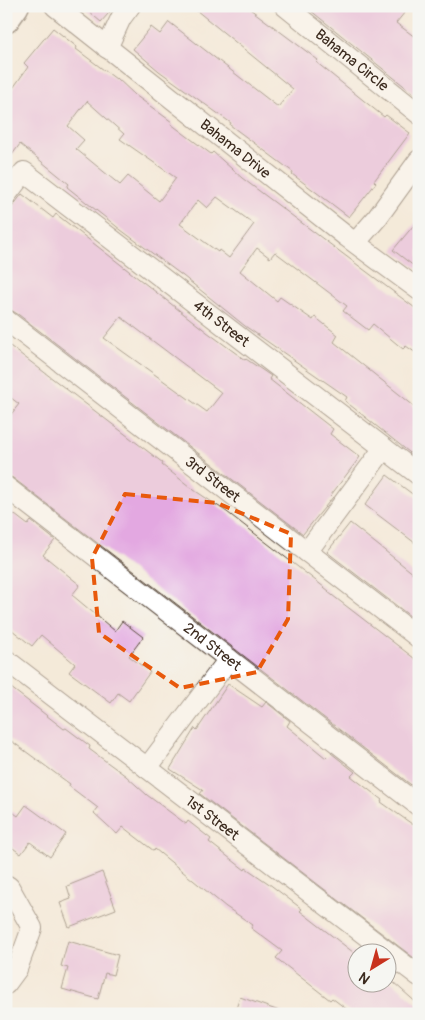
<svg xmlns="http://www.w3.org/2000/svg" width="425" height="1020" viewBox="0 0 425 1020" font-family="Pangolin,sans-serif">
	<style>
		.building { fill: #e3a8e1; fill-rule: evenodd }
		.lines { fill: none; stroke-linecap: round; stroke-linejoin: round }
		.minor-casing { stroke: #57473a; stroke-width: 22 }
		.major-casing { stroke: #57473a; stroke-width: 28 }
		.minor { stroke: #fff; stroke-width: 20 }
		.major { stroke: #fff; stroke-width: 25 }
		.marked { fill: none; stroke: #e8590c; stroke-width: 4; stroke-dasharray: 10 6; stroke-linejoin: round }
		.labels { text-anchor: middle; stroke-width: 4; stroke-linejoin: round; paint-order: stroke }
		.street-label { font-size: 15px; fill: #3b2a1e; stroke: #f6f6f2 }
	</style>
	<rect width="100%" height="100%" fill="#f6f6f2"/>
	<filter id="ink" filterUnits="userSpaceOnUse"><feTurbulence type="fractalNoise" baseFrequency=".02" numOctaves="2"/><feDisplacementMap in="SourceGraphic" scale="10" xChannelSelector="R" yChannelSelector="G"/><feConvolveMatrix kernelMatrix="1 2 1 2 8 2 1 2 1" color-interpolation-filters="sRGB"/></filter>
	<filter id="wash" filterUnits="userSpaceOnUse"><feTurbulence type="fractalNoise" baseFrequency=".0096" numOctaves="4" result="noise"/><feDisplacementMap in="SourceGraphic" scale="20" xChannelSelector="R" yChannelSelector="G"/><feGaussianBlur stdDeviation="1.12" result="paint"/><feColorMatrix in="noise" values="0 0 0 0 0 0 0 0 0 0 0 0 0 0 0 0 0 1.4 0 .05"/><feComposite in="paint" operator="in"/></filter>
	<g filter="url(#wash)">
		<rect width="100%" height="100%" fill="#f4ead9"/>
		<g id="blocks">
			<!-- building -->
			<path class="building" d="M 82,6 L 115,6 L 101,22 Z
				M 191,6 L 246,6 L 318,60 L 316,62 L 384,117 L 386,115 L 410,133 L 374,181 L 376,183 L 349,217 L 292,174 L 293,172 L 230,125 L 231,123 L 159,71 L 133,49 L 151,27 L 160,34 L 169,22 L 278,107 L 293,89 Z
				M 305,6 L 410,6 L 396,23 L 419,40 L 419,98 Z
				M 53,28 L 77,47 L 76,49 L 116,79 L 117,78 L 135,95 L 172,122 L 171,124 L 211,154 L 213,152 L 242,178 L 419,311 L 419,355 L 406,346 L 403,349 L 373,324 L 368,330 L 343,311 L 347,306 L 275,252 L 270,258 L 257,248 L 240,271 L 277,301 L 280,297 L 313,320 L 315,317 L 338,335 L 334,342 L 419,410 L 419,460 L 345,401 L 347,397 L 245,326 L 183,276 L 121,230 L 67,187 L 69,184 L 20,144 L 6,163 L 6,98 L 28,67 L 24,63 ZM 87,101 L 124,134 L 120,139 L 176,178 L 159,201 L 128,176 L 120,185 L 76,149 L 84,140 L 68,126 ZM 217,197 L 254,224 L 229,258 L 219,250 L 218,252 L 180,224 L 198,200 L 207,208 Z
				M 22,194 L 53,218 L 56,214 L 207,332 L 245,360 L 246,359 L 271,376 L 269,379 L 333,429 L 330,434 L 360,457 L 331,495 L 333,497 L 303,534 L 19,315 L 6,307 L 6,215 ZM 121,317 L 222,393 L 207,412 L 104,338 Z
				M 419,219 L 419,270 L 393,250 Z
				M 6,343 L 163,463 L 162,465 L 194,490 L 227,512 L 329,591 L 328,592 L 419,662 L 419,791 L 13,478 L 6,475 L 6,421 L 19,404 L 6,394 Z
				M 387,475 L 419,499 L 419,546 L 365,505 Z
				M 6,508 L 28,525 L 31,521 L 55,540 L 43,555 L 80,585 L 72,595 L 115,631 L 122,621 L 143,637 L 129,656 L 150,672 L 129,701 L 118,693 L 111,703 L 69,672 L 75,664 L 41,635 L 32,646 L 6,625 Z
				M 350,523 L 419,578 L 419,616 L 415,620 L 327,552 Z
				M 6,684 L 64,729 L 66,728 L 90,746 L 89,749 L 126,776 L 147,795 L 186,824 L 188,821 L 211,839 L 209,842 L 245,870 L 246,868 L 268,883 L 302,909 L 300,911 L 358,956 L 358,982 L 393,982 L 419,1005 L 419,1014 L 353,1014 L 332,998 L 330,1000 L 276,958 L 282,951 L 251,928 L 253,925 L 226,907 L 155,849 L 154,851 L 123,827 L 117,834 L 94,813 L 98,808 L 69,786 L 70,784 L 6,737 Z
				M 228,684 L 262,707 L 266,702 L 290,721 L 287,726 L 326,758 L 331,753 L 355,772 L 351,776 L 382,800 L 381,802 L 419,829 L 419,953 L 414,958 L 200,794 L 203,790 L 170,769 L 195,728 L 197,730 Z
				M 26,805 L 66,834 L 50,857 L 30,842 L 21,854 L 6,843 L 6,807 L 18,816 Z
				M 102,872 L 116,909 L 69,927 L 60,903 L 71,899 L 67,886 Z
				M 68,941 L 118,955 L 113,975 L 105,973 L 98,999 L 62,989 L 68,968 L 61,966 Z
				M 240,997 L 282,1012 L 282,1014 L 234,1014 Z"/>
		</g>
	</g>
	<g filter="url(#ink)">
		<use href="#blocks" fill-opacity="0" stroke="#57473a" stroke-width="1"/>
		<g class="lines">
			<defs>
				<g id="minor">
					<path id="s1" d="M 55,6 L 347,237 L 419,290"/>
					<path id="s2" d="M 285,6 L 419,114"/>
					<path d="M 107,48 L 121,18 L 130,6"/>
					<path id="s3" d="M 6,195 L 24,172 L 419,475"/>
					<path d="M 356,242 L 377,218 L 419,160"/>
					<path id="s4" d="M 6,320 L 419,638"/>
					<path id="s5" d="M 6,487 L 419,806"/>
					<path d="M 307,552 L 384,448"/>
					<path id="s6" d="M 6,660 L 419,976"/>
					<path d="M 147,768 L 229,659"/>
					<path d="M 6,885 L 9,887 L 32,928 L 17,969 L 6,984"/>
				</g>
				<path id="major" d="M 6,20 L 16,6"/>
			</defs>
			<!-- minor casing -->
			<use href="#minor" class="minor-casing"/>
			<!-- major casing -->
			<use href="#major" class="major-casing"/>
			<!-- minor -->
			<use href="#minor" class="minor"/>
			<!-- major -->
			<use href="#major" class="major"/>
		</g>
	</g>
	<!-- marked area -->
	<path d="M0 0H425V1020H0ZM 125,494 L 217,503 L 291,534 L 288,619 L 257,672 L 180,688 L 99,633 L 92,558 Z" fill="#f4ead9" fill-opacity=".55" fill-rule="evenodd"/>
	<path class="marked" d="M 125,494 L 217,503 L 291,534 L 288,619 L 257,672 L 180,688 L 99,633 L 92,558 Z"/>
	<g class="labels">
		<!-- street labels -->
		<g class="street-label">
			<text dy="5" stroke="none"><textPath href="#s2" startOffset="86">Bahama Circle</textPath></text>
			<text dy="5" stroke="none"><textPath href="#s1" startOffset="230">Bahama Drive</textPath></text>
			<text dy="5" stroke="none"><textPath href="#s3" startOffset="278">4th Street</textPath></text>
			<text dy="5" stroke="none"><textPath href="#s4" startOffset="261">3rd Street</textPath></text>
			<text dy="5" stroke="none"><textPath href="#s5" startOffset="261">2nd Street</textPath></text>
			<text dy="5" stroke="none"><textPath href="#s6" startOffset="260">1st Street</textPath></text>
		</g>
	</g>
	<!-- margin -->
	<rect width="425" height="1020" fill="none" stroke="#f6f6f2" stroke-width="25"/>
	<!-- north arrow -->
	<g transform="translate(372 968) rotate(217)"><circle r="24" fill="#f6f6f2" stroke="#aba49d"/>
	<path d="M0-4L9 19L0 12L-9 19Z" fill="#c8321e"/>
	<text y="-8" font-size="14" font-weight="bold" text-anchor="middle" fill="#3b2a1e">N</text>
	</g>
</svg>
